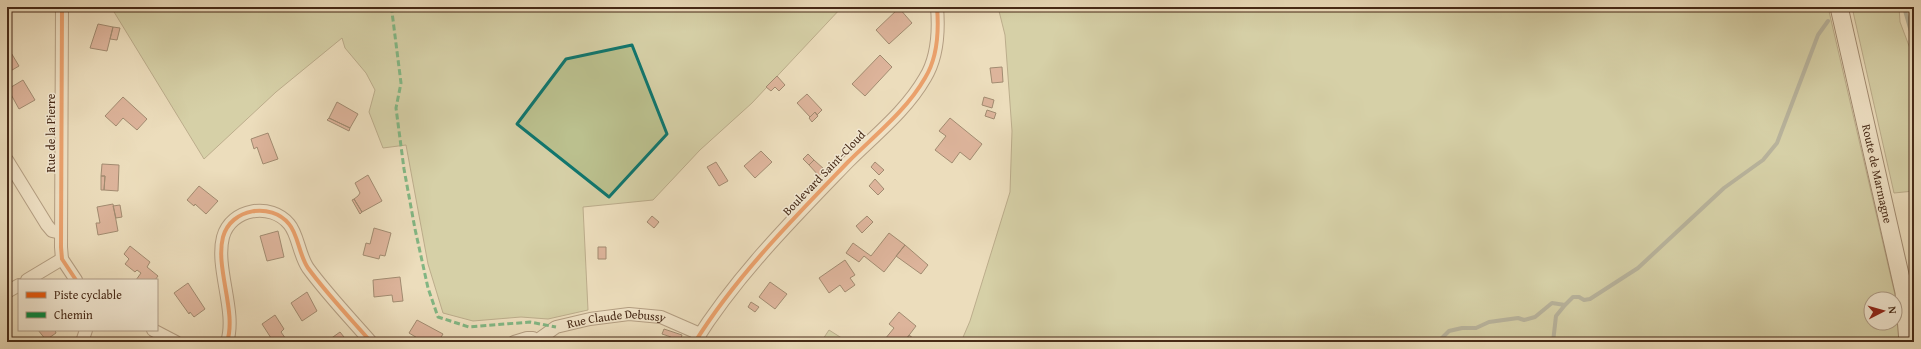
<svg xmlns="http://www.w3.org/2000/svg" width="1921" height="349" viewBox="0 0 1921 349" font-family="'Gentium Book Plus',serif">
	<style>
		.green { fill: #bbc08e; stroke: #807452; fill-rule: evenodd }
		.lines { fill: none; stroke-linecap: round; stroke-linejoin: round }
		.stream { stroke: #788175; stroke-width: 4 }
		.building { fill: #cb8473; stroke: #462916 }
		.minor-casing { stroke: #705640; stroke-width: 14 }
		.secondary-casing { stroke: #462916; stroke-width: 19 }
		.minor { stroke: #f3e9d3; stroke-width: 12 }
		.secondary { stroke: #f3e9d3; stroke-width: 17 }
		.quiet { stroke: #00873e; stroke-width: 3; stroke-dasharray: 6 3; stroke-linecap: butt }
		.cycleway-casing { stroke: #f3e9d3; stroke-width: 6 }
		.cycleway { stroke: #e8590c; stroke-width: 4 }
		.marked { fill: none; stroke: #0f766e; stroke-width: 3; stroke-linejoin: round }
		.labels { text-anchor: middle; stroke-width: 3; stroke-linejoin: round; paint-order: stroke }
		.street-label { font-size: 12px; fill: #462916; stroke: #f3e9d3 }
	</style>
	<rect width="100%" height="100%" fill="#ecddbc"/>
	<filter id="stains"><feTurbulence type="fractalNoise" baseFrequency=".005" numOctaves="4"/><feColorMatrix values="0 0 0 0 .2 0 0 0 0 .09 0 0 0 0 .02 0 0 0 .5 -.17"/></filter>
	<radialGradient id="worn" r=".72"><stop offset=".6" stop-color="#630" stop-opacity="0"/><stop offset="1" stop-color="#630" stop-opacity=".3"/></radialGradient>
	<!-- green -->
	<path class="green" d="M 111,7 L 842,7 L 752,103 L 700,150 L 653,200 L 583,207 L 588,310 L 548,319 L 521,317 L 473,321 L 443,313 L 428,264 L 406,145 L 383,148 L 369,112 L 375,90 L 366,73 L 345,48 L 342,38 L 276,92 L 204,159 Z
		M 998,7 L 1828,7 L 1896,299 L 1901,327 L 1900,342 L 961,342 L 970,321 L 1010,192 L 1012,131 L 1005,35 ZM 1871,299 L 1895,299 L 1895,323 L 1871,323 Z
		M 1852,7 L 1899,7 L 1900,22 L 1914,59 L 1914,191 L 1894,193 Z
		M 829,330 L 848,342 L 821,342 Z"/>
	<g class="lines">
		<!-- stream -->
		<path class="stream" d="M 1904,7 L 1914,42
			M 1438,342 L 1449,331 L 1462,328 L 1476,328 L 1489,322 L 1518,318 L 1524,320 L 1535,317 L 1552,303 L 1565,305 L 1573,297 L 1579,297 L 1584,300 L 1590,299 L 1638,268 L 1724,188 L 1763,160 L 1777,143 L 1818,35 L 1828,21
			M 1553,342 L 1556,316 L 1565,305"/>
	</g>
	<!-- building -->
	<path class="building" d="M 899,8 L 912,23 L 889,44 L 876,30 Z
		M 98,24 L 113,27 L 107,51 L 90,48 Z
		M 113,27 L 120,28 L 117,40 L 110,39 Z
		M 7,46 L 19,66 L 7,73 Z
		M 880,55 L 892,67 L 865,96 L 852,84 Z
		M 1002,67 L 1003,82 L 992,83 L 990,68 Z
		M 777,76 L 785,85 L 779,91 L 775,87 L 771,91 L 766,87 Z
		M 23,80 L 35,100 L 19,109 L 8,89 Z
		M 807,94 L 822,110 L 817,115 L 815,112 L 810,117 L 797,103 Z
		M 123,97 L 147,119 L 137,130 L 123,118 L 116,126 L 105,116 Z
		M 984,97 L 994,100 L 992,108 L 982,105 Z
		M 337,102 L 358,114 L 350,128 L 329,118 Z
		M 987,110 L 996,113 L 994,119 L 985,116 Z
		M 815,112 L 818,116 L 812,122 L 809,118 Z
		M 329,118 L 350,128 L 349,131 L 327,120 Z
		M 950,118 L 982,144 L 970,160 L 960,152 L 952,163 L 935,150 L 946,136 L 939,131 Z
		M 268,133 L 278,159 L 263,164 L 257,147 L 254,149 L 251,139 Z
		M 761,151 L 772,162 L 755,178 L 744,166 Z
		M 808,154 L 814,160 L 809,165 L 803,159 Z
		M 814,160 L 825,170 L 819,176 L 809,165 Z
		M 716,162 L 728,181 L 719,186 L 707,167 Z
		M 875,162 L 884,170 L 879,175 L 871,167 Z
		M 102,164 L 119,165 L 118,191 L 104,190 L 105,176 L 101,176 Z
		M 368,175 L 382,201 L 362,212 L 354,199 L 358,196 L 360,193 L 355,183 Z
		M 101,176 L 105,176 L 104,190 L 101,190 Z
		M 875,179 L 884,189 L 878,195 L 869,186 Z
		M 199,186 L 218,201 L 206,214 L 195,204 L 194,206 L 187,200 Z
		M 354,199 L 362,212 L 360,214 L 352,200 Z
		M 113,204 L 118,231 L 98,235 L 96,223 L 100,223 L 97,207 Z
		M 120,205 L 122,217 L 116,218 L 113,206 Z
		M 652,216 L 659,222 L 654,228 L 647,222 Z
		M 867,216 L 873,222 L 862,233 L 856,226 Z
		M 374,228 L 391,233 L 385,256 L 380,255 L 379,259 L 363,255 L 366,243 L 370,244 Z
		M 278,231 L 284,257 L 267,261 L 260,236 Z
		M 889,233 L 905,245 L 884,272 L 864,256 L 859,262 L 846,253 L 853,243 L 871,256 Z
		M 905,245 L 928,265 L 921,274 L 896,256 Z
		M 130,246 L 150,262 L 147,267 L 158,276 L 155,280 L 136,280 L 141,273 L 137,270 L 135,272 L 125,264 L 129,259 L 124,254 Z
		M 598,247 L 606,247 L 606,259 L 598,259 Z
		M 845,260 L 855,275 L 850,278 L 855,285 L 845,292 L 840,285 L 829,293 L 819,278 Z
		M 400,277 L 403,301 L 393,302 L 392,295 L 374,297 L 373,280 Z
		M 770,282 L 787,294 L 775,309 L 759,297 Z
		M 188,283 L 205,309 L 194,317 L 190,312 L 189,314 L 174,293 Z
		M 307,292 L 317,311 L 302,321 L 291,303 Z
		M 751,302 L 759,307 L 755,312 L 748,307 Z
		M 899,312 L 916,326 L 904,342 L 888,342 L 885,339 L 894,328 L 889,324 Z
		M 275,315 L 284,329 L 281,332 L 288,342 L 265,342 L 271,338 L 262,324 Z
		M 417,320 L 443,334 L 438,342 L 424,342 L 409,333 Z
		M 664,329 L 682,335 L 680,342 L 670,340 L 671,337 L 662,334 Z
		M 38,330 L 55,330 L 56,333 L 46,340 Z
		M 340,332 L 348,342 L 326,342 Z
		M 909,335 L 918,342 L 904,342 Z"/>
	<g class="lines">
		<defs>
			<g id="minor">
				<path d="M 62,7 L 61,247 L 62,259 L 76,280"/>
				<path d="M 7,160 L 47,225 L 52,231 L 61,233"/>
				<path d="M 27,280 L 62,259"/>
				<path d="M 7,292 L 19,285"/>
				<path d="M 153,330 L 176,342"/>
				<path d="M 82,342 L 86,330"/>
				<path d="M 227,342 C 237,312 215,268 223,237 C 231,208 271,202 289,224 C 298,234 299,255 308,268 C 327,294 350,318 371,342"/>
				<path d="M 514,342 L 527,338 L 533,338 L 536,341"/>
				<path id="s1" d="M 535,342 L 556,327 L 590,319 L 629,314 L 661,317 L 700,334"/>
				<path d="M 695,342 C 737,275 793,219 848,162 C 875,135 906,111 925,78 C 938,57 939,31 937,7"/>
			</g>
			<g id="secondary">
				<path id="s2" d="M 1839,7 L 1904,292 L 1908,342"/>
			</g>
		</defs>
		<!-- minor casing -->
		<use href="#minor" class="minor-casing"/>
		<!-- secondary casing -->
		<use href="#secondary" class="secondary-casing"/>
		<!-- minor -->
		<use href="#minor" class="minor"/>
		<!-- secondary -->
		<use href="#secondary" class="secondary"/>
		<!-- quiet -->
		<path class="quiet" d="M 394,7 L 392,12 L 401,83 L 396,108 L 404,169 L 415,229 L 428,288 L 438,317 L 469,327 L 530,322 L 556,327"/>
		<defs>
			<path id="cycleway" d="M 62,7 L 61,247 L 62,259 L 76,280
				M 227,342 C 237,312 215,268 223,237 C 231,208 271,202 289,224 C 298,234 299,255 308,268 C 327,294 350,318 371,342
				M 695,342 C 737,275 793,219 848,162 C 875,135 906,111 925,78 C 938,57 939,31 937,7"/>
		</defs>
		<!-- cycleway casing -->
		<use href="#cycleway" class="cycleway-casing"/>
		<!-- cycleway -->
		<use href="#cycleway" class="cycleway"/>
	</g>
	<!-- marked area -->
	<path d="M0 0H1921V349H0ZM 632,45 L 667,134 L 609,197 L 517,124 L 566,59 Z" fill="#ecddbc" fill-opacity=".55" fill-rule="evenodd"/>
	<path class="marked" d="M 632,45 L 667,134 L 609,197 L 517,124 L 566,59 Z"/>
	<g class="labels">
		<!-- street labels -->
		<g class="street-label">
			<text transform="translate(51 133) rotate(-90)" y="4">Rue de la Pierre</text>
			<text transform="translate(824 173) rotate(-46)" y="4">Boulevard Saint-Cloud</text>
			<text dy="4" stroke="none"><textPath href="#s2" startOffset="171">Route de Marmagne</textPath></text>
			<text dy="4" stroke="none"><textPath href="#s1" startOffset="87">Rue Claude Debussy</textPath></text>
		</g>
	</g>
	<!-- margin -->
	<rect width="1921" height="349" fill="none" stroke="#ecddbc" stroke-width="24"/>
	<rect x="8" y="8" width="1905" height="333" fill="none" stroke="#462916" stroke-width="2"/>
	<rect x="12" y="12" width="1897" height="325" fill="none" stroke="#462916"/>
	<!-- legend -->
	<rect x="18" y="279" width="140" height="52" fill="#f3e9d3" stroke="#ae9c87"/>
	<rect x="26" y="292" width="20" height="6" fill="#e8590c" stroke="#ae9c87"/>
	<text x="54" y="299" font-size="12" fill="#462916">Piste cyclable</text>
	<rect x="26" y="312" width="20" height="6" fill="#00873e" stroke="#ae9c87"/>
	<text x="54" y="319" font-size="12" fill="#462916">Chemin</text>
	<!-- north arrow -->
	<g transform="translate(1883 311) rotate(84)"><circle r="19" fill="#f3e9d3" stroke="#ae9c87"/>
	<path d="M0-3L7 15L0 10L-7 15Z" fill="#8f2418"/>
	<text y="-6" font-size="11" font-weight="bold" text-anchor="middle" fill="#462916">N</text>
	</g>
	<rect width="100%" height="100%" filter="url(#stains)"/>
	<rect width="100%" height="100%" fill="url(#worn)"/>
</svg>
